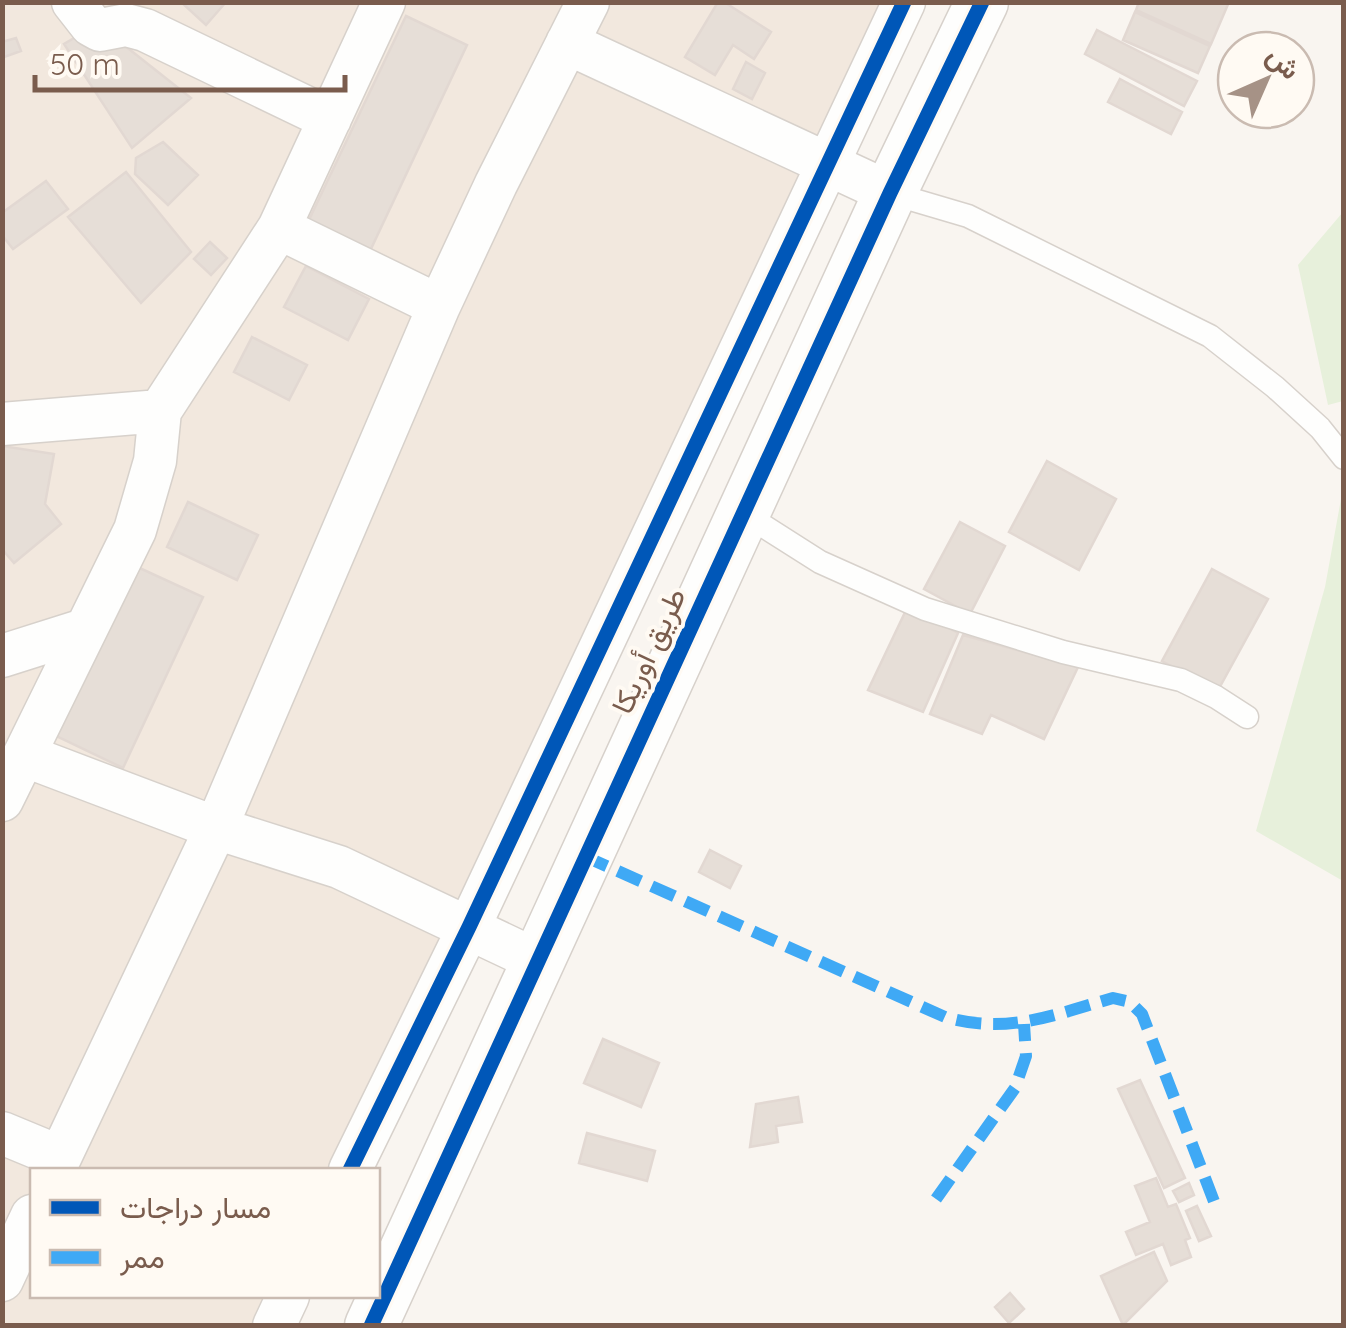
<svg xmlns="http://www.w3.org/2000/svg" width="1346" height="1328" viewBox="0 0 1346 1328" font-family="Quicksand,Vazirmatn,sans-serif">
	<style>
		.residential { fill: #f2e8de }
		.green { fill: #e7f0db }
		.building { fill: #e6ded7; stroke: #e2d8d2; stroke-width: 2.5 }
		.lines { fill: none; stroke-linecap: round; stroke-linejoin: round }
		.service-casing { stroke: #d7d1cb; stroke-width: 25 }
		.minor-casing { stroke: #d7d1cb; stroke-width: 45 }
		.tertiary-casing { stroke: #d7d1cb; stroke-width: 55 }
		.service { stroke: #fefefd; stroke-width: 22 }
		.minor { stroke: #fefefd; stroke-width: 42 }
		.tertiary { stroke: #fefefd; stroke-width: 52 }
		.quiet { stroke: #3fa9f5; stroke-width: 12; stroke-dasharray: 25 12; stroke-linecap: butt }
		.cycleway-casing { stroke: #fffaf3; stroke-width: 21 }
		.cycleway { stroke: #0057b8; stroke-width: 15 }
		.labels { text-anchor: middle; stroke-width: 8; stroke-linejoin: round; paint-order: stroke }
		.street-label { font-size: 30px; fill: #7a5c4d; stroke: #fffaf3 }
	</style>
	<rect width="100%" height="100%" fill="#f9f5f0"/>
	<!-- residential -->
	<path class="residential" d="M 3,3 L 904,3 L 337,1170 L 32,1170 L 32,1296 L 269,1296 L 252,1325 L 3,1326 Z"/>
	<!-- green -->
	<path class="green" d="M 1343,212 L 1343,401 L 1328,405 L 1298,265 Z
		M 1343,488 L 1343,881 L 1256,831 L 1325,587 Z"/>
	<!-- building -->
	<path class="building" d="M 181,2 L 226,2 L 206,25 Z
		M 718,2 L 724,2 L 771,32 L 754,59 L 733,45 L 715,75 L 685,57 Z
		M 1139,2 L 1229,2 L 1211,44 L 1136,10 Z
		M 1135,12 L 1210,46 L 1198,73 L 1123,40 Z
		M 406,16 L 467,45 L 369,253 L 307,224 Z
		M 1097,30 L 1197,81 L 1184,106 L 1085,54 Z
		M 81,34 L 120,42 L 191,98 L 132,148 L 64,44 Z
		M 16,38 L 21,51 L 4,57 L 2,42 Z
		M 746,62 L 765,73 L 752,99 L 733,89 Z
		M 1120,79 L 1182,112 L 1171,134 L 1108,102 Z
		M 163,142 L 198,175 L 168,205 L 135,174 L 136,158 Z
		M 126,172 L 191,252 L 141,303 L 68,217 Z
		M 46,181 L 68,209 L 13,249 L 2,235 L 2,213 Z
		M 210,242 L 227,258 L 211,275 L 194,259 Z
		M 306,266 L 369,299 L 348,340 L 284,307 Z
		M 252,337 L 307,365 L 289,400 L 234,372 Z
		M 2,446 L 54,454 L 45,504 L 61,524 L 14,563 L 2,549 Z
		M 1047,461 L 1116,499 L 1079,570 L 1009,532 Z
		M 188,502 L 258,535 L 237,580 L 167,547 Z
		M 960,522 L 1005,546 L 970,614 L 924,589 Z
		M 133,565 L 203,597 L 123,768 L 54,735 Z
		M 1212,569 L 1268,599 L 1217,692 L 1162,661 Z
		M 908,606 L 958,633 L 923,712 L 868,690 Z
		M 963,635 L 1078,667 L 1044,739 L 991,715 L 982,734 L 930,714 Z
		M 710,850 L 741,866 L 730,888 L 699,872 Z
		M 603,1039 L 659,1063 L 641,1107 L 584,1083 Z
		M 1140,1080 L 1185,1178 L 1164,1188 L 1118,1089 Z
		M 798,1097 L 802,1122 L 776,1126 L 778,1142 L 750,1147 L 756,1104 Z
		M 587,1133 L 655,1151 L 647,1181 L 579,1163 Z
		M 1156,1178 L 1168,1207 L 1176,1204 L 1190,1238 L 1185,1240 L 1191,1257 L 1171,1265 L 1163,1244 L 1136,1255 L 1126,1232 L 1150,1222 L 1135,1186 Z
		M 1189,1183 L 1194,1195 L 1179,1202 L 1173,1191 Z
		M 1197,1206 L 1211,1236 L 1199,1241 L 1186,1211 Z
		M 1154,1252 L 1167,1281 L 1123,1325 L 1101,1276 Z
		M 1010,1293 L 1024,1309 L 1009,1323 L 995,1307 Z"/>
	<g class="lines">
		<defs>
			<path id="service" d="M 890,193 L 968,216 L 1210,336 L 1275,387 L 1320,428 L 1344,458
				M 743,513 L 820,562 L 925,609 L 1063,652 L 1181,680 L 1216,697 L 1247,717"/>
			<path id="minor" d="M 73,2 L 91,25 L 100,30 L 126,25 L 145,30 L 330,119
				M 567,43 L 890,193
				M 279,228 L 384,2
				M 2,424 L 160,411 L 279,228 L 439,306
				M 2,656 L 84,630
				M 26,756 L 216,828 L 339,867 L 536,960
				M 2,800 L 135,530 L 155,461 L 160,411
				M 2,1133 L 60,1157
				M 54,1170 L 216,828 L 439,306 L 496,184 L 588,2
				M 350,1170 L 469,927 L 904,2
				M 2,1280 L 32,1216
				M 274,1326 L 288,1296"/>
			<path id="tertiary" d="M 371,1326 L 890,193 L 982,2"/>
		</defs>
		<!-- service casing -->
		<use href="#service" class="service-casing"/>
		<!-- minor casing -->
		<use href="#minor" class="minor-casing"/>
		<!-- tertiary casing -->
		<use href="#tertiary" class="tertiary-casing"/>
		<!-- service -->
		<use href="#service" class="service"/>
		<!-- minor -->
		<use href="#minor" class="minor"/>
		<!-- tertiary -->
		<use href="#tertiary" class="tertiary"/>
		<!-- quiet -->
		<path class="quiet" d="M 584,856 L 945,1017 C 1008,1035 1053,1015 1113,998 L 1130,1002 L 1142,1014 L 1215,1204
			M 936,1199 L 1015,1088 L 1026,1056 L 1024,1024"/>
		<defs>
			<path id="cycleway" d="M 350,1170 L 469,927 L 904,2
				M 371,1326 L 890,193 L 982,2"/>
		</defs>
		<!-- cycleway casing -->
		<use href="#cycleway" class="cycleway-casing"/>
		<!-- cycleway -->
		<use href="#cycleway" class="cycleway"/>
	</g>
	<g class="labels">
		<!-- street labels -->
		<g class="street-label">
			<text transform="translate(649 651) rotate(-65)" y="10">طريق أوريكا</text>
		</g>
	</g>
	<!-- border -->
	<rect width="1346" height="1328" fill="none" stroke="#7a5c4d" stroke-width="10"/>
	<!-- legend -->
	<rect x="30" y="1168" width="350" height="130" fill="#fffaf3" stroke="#cabbb1" stroke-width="2.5"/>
	<rect x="50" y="1200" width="50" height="15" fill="#0057b8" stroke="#cabbb1" stroke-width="2.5"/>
	<text x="120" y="1218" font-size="30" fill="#7a5c4d">مسار دراجات</text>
	<rect x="50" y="1250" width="50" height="15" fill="#3fa9f5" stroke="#cabbb1" stroke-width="2.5"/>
	<text x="120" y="1268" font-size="30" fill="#7a5c4d">ممر</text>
	<!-- north arrow -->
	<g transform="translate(1266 80) rotate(45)"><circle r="48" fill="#fffaf3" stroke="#cabbb1" stroke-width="2.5"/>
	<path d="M0-8L18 38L0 25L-18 38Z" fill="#a69286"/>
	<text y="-15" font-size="28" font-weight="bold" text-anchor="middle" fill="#7a5c4d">ش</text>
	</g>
	<!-- scale -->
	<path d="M35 75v15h310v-15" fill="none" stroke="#7a5c4d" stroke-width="5"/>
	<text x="50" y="75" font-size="30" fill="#7a5c4d" stroke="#fffaf3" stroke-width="8" paint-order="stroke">50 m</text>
</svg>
